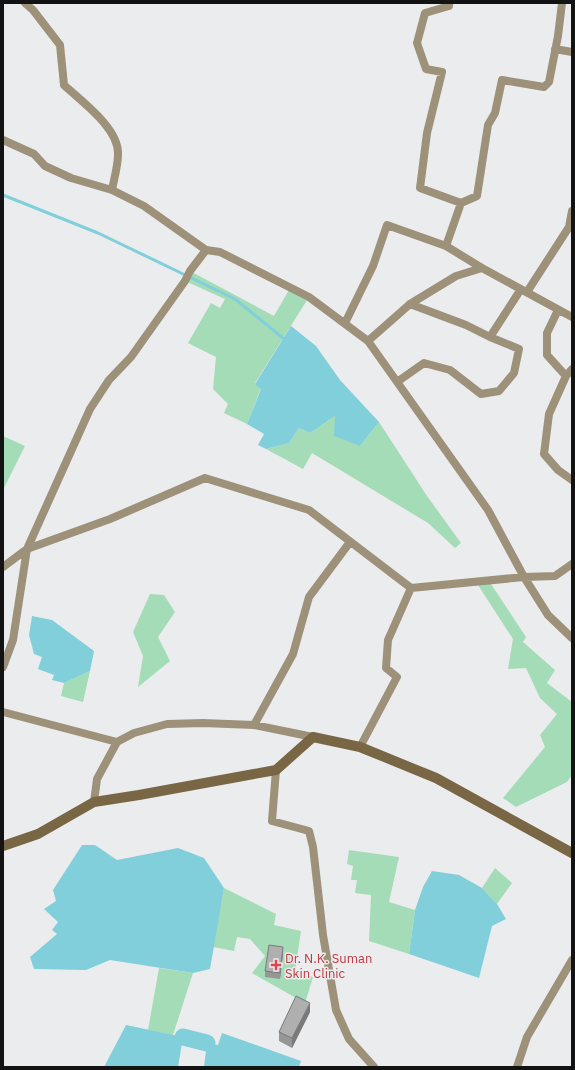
<svg xmlns="http://www.w3.org/2000/svg" width="575" height="1070" viewBox="0 0 575 1070" font-family="'IBM Plex Sans',sans-serif">
	<style>
		.green { fill: #a4dcb7 }
		.water { fill: #80cfdb }
		.lines { fill: none; stroke-linecap: round; stroke-linejoin: round }
		.stream { stroke: #80cfdb; stroke-width: 3 }
		.river { stroke: #80cfdb; stroke-width: 17 }
		.minor { stroke: #9e917a; stroke-width: 8 }
		.secondary { stroke: #786644; stroke-width: 10 }
		.wall { fill: #969697 }
		.shaded-wall { fill: #7a7a7b }
		.building { fill: #afafb0; stroke: #7a7a7b }
		.health-dot { fill: #e0444e; stroke: #ebeced; stroke-width: 1.5 }
		.labels { text-anchor: middle; stroke-width: 3; stroke-linejoin: round; paint-order: stroke }
		.health-label { font-size: 13px; fill: #be3a42; stroke: #ebeced; text-anchor: start }
	</style>
	<rect width="100%" height="100%" fill="#ebeced"/>
	<!-- green -->
	<path class="green" d="M 190,271 L 274,316 L 290,288 L 309,297 L 255,383 L 261,388 L 247,424 L 224,413 L 228,404 L 213,389 L 216,357 L 188,343 L 211,303 L 220,308 L 225,299 L 185,281 Z
		M 335,416 L 360,446 L 379,422 L 427,496 L 461,543 L 455,548 L 428,523 L 312,453 L 303,469 L 266,449 L 289,443 L 299,428 L 310,433 Z
		M 3,436 L 25,446 L 3,490 Z
		M 489,581 L 526,637 L 523,642 L 555,670 L 547,683 L 572,702 L 572,775 L 567,782 L 516,807 L 503,798 L 545,747 L 540,735 L 557,714 L 540,698 L 526,668 L 508,669 L 513,639 L 476,582 Z
		M 150,594 L 164,595 L 175,612 L 158,637 L 170,661 L 138,687 L 143,656 L 133,632 Z
		M 90,671 L 83,702 L 61,696 L 64,683 Z
		M 349,850 L 399,857 L 389,902 L 415,910 L 409,954 L 369,941 L 371,895 L 355,893 L 357,880 L 351,880 L 353,866 L 347,864 Z
		M 495,868 L 512,883 L 497,904 L 482,888 Z
		M 224,888 L 276,914 L 274,925 L 301,931 L 295,972 L 313,977 L 305,1003 L 252,973 L 265,956 L 250,939 L 237,937 L 234,951 L 213,947 Z
		M 159,968 L 193,973 L 173,1035 L 148,1030 Z"/>
	<!-- water -->
	<path class="water" d="M 291,326 L 316,346 L 340,380 L 379,422 L 360,446 L 334,436 L 335,416 L 310,433 L 299,428 L 289,443 L 266,449 L 258,445 L 264,434 L 247,424 L 261,389 L 255,384 Z
		M 32,616 L 52,620 L 94,651 L 90,671 L 64,683 L 52,680 L 54,675 L 38,669 L 42,657 L 34,654 L 29,635 Z
		M 82,845 L 95,845 L 117,860 L 178,848 L 204,858 L 224,888 L 210,969 L 193,973 L 110,960 L 86,970 L 34,969 L 30,957 L 57,934 L 52,930 L 58,922 L 44,909 L 56,901 L 53,890 Z
		M 432,871 L 459,875 L 482,888 L 497,904 L 506,919 L 492,926 L 479,978 L 409,954 L 415,910 L 423,887 Z
		M 126,1025 L 183,1037 L 178,1067 L 104,1067 Z
		M 222,1033 L 301,1061 L 299,1067 L 204,1067 L 207,1043 L 218,1045 Z"/>
	<g class="lines">
		<!-- stream -->
		<path class="stream" d="M 3,195 L 98,233 L 235,299 L 283,338"/>
		<!-- river -->
		<path class="river" d="M 183,1037 L 207,1043"/>
		<!-- minor -->
		<path class="minor" d="M 25,3 L 33,10 L 60,45 L 64,85 C 81,101 119,128 118,154 C 118,166 114,179 112,190
			M 555,49 L 572,52
			M 3,140 L 34,154 L 45,166 L 71,178 L 112,190 L 144,206 L 206,250 L 220,252 L 309,297 L 368,341 L 488,510 L 524,577 L 548,615 L 572,638
			M 461,203 L 477,196 L 488,125 L 495,113 L 502,80 L 544,87 L 549,82 L 558,36 L 562,3
			M 446,246 L 461,203 L 420,188 L 427,133 L 442,72 L 426,69 L 417,43 L 425,13 L 449,6 L 449,3
			M 527,292 L 569,227 L 572,211
			M 410,304 L 466,325 L 490,337
			M 558,310 L 547,333 L 547,355 L 566,376
			M 345,323 L 373,266 L 387,225 L 446,246 L 482,268 L 572,317
			M 368,341 L 410,304 L 456,276 L 482,268
			M 572,369 L 566,376 L 549,414 L 544,454 L 558,470 L 572,480
			M 397,382 L 424,363 L 450,370 L 481,394 L 499,391 L 514,373 L 519,349 L 490,337 L 521,289
			M 3,567 L 27,549 L 110,519 L 205,478 L 309,510 L 411,588 L 524,577 L 555,576 L 572,564
			M 3,667 L 13,640 L 27,549 L 90,409 L 109,380 L 131,357 L 185,281 L 190,271 L 206,250
			M 3,712 L 117,742
			M 254,725 L 293,654 L 309,597 L 350,542
			M 360,747 L 397,677 L 386,668 L 388,640 L 411,588
			M 276,770 L 272,821 L 309,831 L 313,847 L 323,935 L 336,1010 L 349,1039 L 374,1067
			M 94,802 L 97,779 L 117,742 L 134,733 L 167,724 L 203,723 L 254,725 L 313,737
			M 517,1067 L 527,1037 L 572,960"/>
		<!-- secondary -->
		<path class="secondary" d="M 3,846 L 38,834 L 94,802 L 139,795 L 276,770 L 313,737 L 360,747 L 436,778 L 572,853"/>
	</g>
	<!-- wall -->
	<path class="wall" d="M 283,953 L 280,979 L 265,977 L 265,971 Z
		M 310,1012 L 292,1048 L 279,1041 L 279,1032 Z"/>
	<!-- shaded-wall -->
	<path class="shaded-wall" d="M 283,947 L 283,953 L 280,979 L 280,973 Z
		M 310,1003 L 310,1012 L 292,1048 L 292,1038 Z"/>
	<!-- building -->
	<path class="building" d="M 269,945 L 283,947 L 280,973 L 265,971 Z
		M 296,996 L 310,1003 L 292,1038 L 279,1032 Z"/>
	<!-- markers -->
	<path class="health-dot" d="M274 959h4v4h4v4h-4v4h-4v-4h-4v-4h4z"/>
	<g class="labels">
		<!-- health labels -->
		<g class="health-label">
			<text x="285" y="963">Dr. N.K. Suman<tspan x="285" dy="15">Skin Clinic</tspan></text>
		</g>
	</g>
	<!-- border -->
	<rect width="575" height="1070" fill="none" stroke="#131313" stroke-width="8"/>
</svg>
